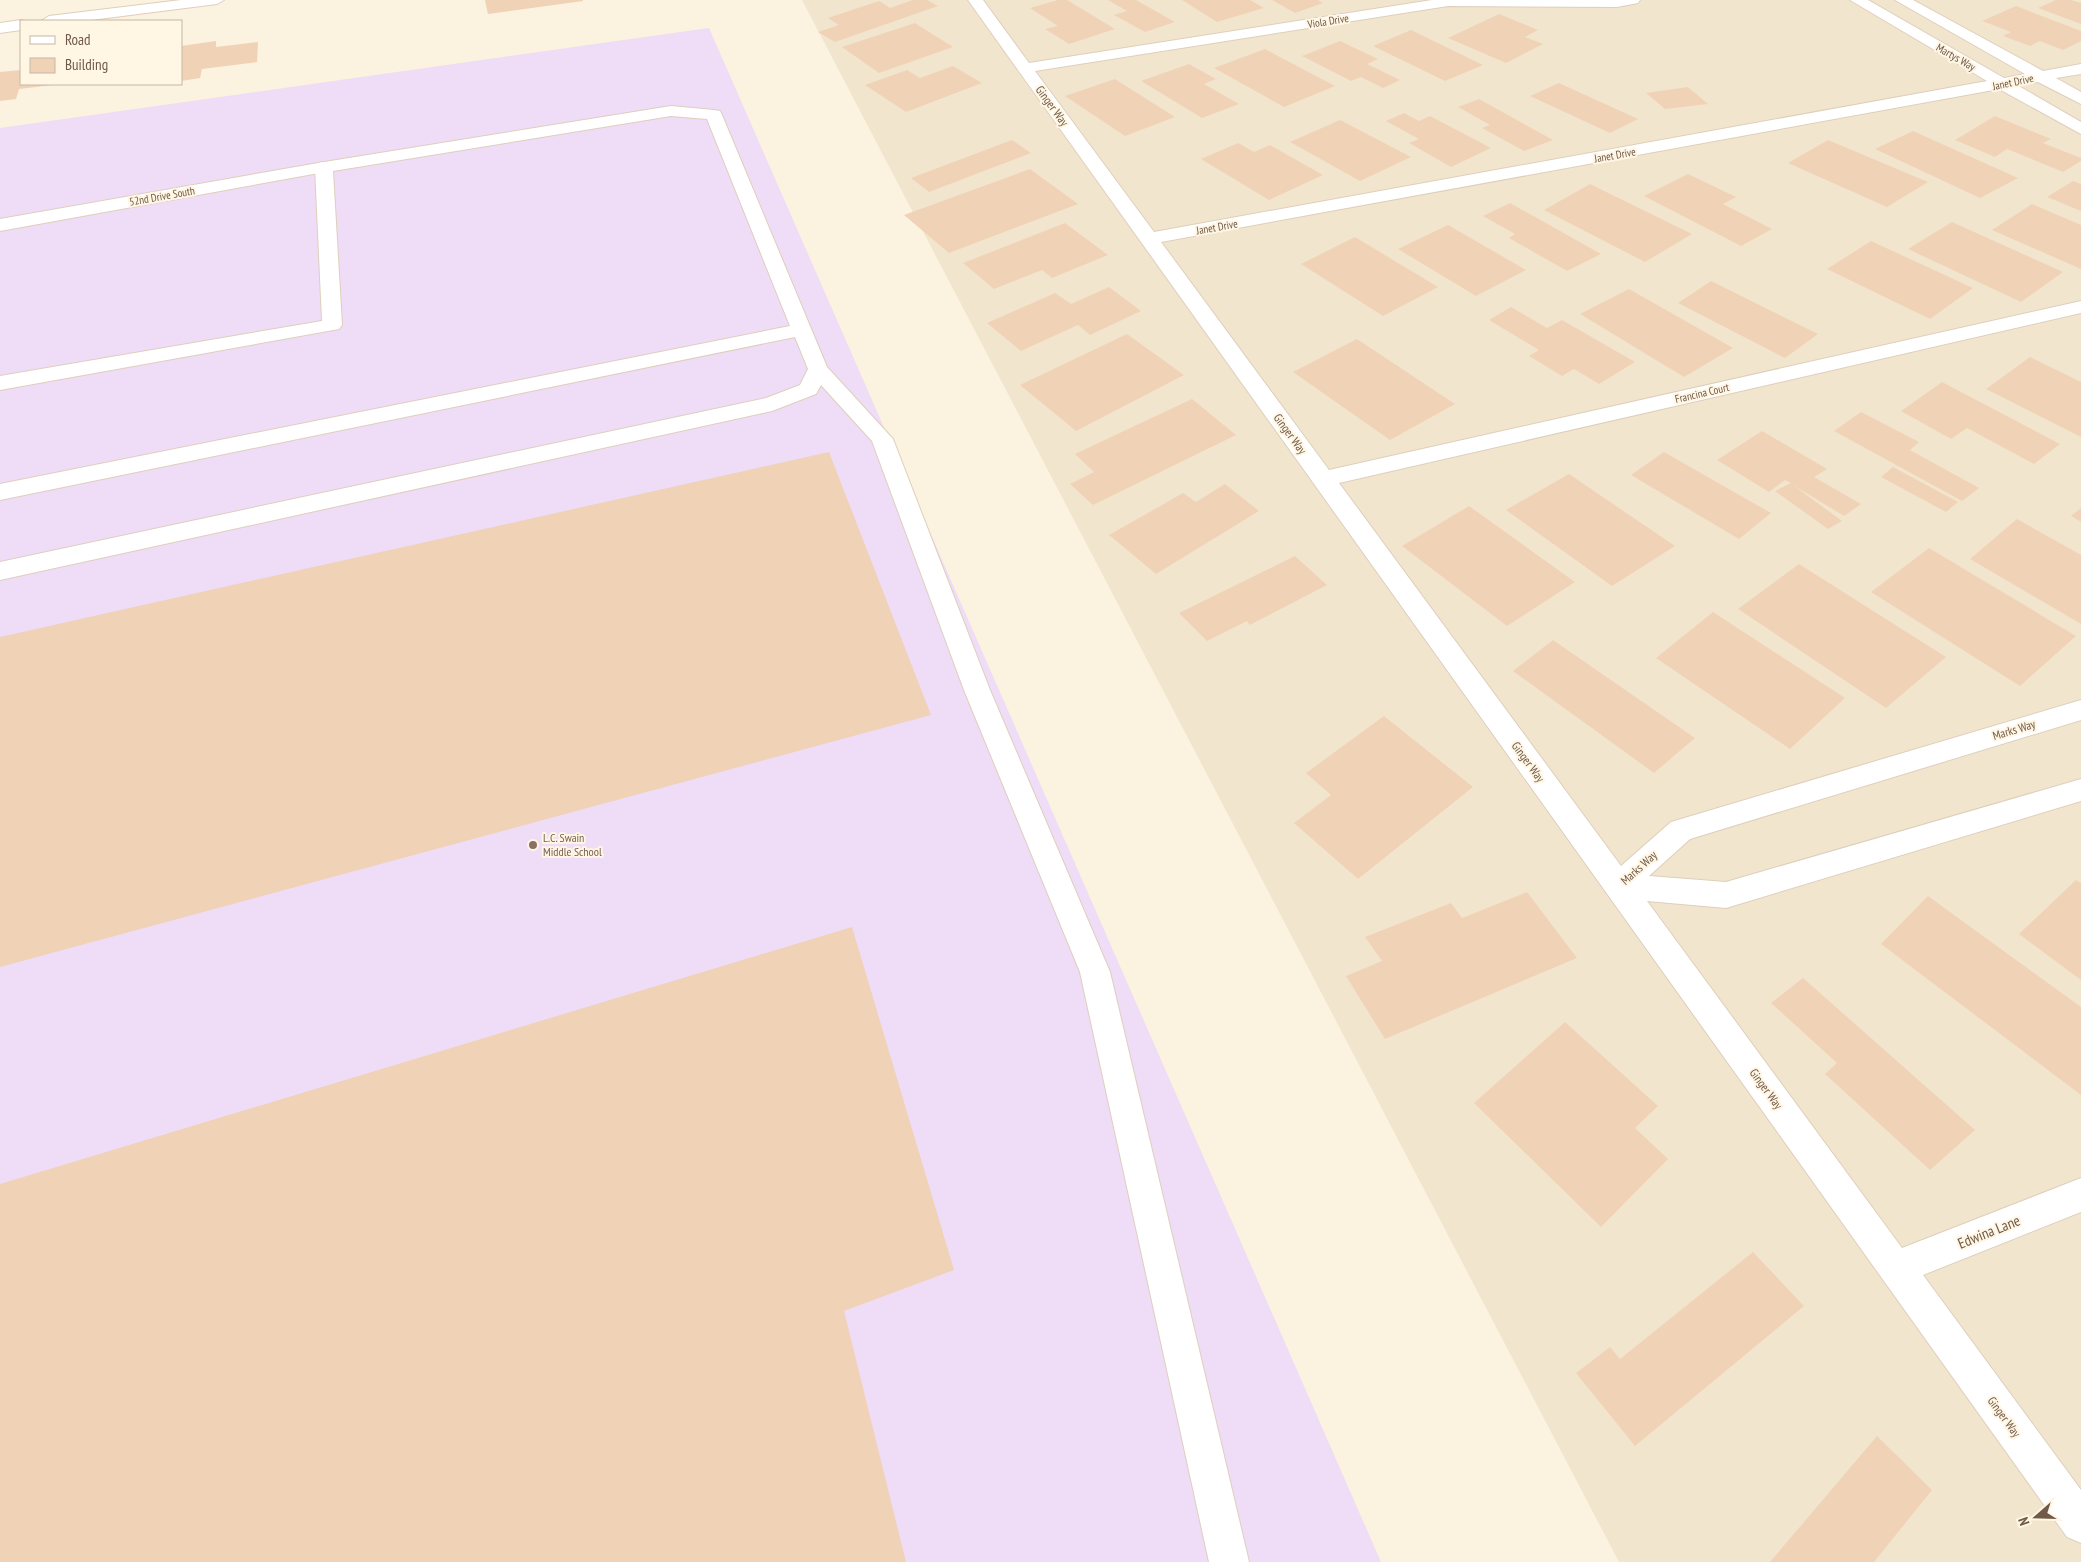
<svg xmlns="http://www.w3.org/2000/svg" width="2081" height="1562" viewBox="0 0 2081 1562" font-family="'PT Sans Narrow',sans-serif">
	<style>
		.residential { fill: #f2e5ce }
		.education { fill: #efdcf7 }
		.building { fill: #f0d2b7 }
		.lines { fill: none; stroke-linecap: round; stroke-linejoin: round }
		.service-casing { stroke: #decfbc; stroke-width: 2 }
		.minor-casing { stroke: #decfbc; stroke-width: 2 }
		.service { fill: #fff; fill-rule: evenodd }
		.minor { fill: #fff; fill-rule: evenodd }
		.education-dot { fill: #8d6e63; stroke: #fff6e4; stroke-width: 2 }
		.labels { text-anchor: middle; stroke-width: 4; stroke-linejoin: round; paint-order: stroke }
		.far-street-label { font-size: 11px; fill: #705948; stroke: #fff6e4 }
		.street-label { font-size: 12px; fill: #705948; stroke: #fff6e4 }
		.education-label { font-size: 12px; fill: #785e54; stroke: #fff6e4; text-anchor: start }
		.near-street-label { font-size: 15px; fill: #705948; stroke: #fff6e4 }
	</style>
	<rect width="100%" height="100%" fill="#fbf2df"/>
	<!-- residential -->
	<path class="residential" d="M 802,0 L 2081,0 L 2081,1562 L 1619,1562 Z"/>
	<!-- education -->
	<path class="education" d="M 709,28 L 1381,1562 L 0,1562 L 0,128 Z"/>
	<!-- building -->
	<path class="building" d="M 485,0 L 583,0 L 583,1 L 488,14 Z
		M 913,0 L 927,0 L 938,6 L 835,42 L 818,32 L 839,25 L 828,18 L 879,1 L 890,8 Z
		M 1058,0 L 1067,0 L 1115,29 L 1069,44 L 1045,29 L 1058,26 L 1030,8 Z
		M 1108,0 L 1136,0 L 1175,22 L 1145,32 L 1114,15 L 1127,11 Z
		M 1182,0 L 1250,0 L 1264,8 L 1217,22 Z
		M 1272,0 L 1318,0 L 1323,3 L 1295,13 Z
		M 2056,0 L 2071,0 L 2081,3 L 2081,24 L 2038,8 Z
		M 2016,6 L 2081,31 L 2081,41 L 2063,50 L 2040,41 L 2030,46 L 2003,36 L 2011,32 L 1982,21 Z
		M 1499,14 L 1538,30 L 1525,37 L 1543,44 L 1506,63 L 1448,38 Z
		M 915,23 L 953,47 L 879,73 L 842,47 Z
		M 1411,30 L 1483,65 L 1445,81 L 1373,46 Z
		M 216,41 L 216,47 L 258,42 L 257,62 L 202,69 L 200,78 L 181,81 L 181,46 Z
		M 1340,41 L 1378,59 L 1367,64 L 1400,80 L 1383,88 L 1361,77 L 1351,81 L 1302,56 Z
		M 1265,49 L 1335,86 L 1284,107 L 1214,68 Z
		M 1189,64 L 1216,79 L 1204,84 L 1239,104 L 1202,118 L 1141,81 Z
		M 953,66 L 982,83 L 906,112 L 865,85 L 907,70 L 920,78 Z
		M 21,70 L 21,84 L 52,85 L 19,89 L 16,99 L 0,101 L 0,72 Z
		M 1115,79 L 1175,117 L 1125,136 L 1065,96 Z
		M 1559,83 L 1638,119 L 1610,133 L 1530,96 Z
		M 1688,87 L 1708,104 L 1665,109 L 1646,93 Z
		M 1479,99 L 1553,140 L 1524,151 L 1482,128 L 1490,125 L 1458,107 Z
		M 1404,113 L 1419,121 L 1430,116 L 1491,148 L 1451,167 L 1409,143 L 1419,139 L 1386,121 Z
		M 1995,116 L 2051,139 L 2043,143 L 2081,158 L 2081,161 L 2063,172 L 2007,149 L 1995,157 L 1955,140 Z
		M 1340,120 L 1411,157 L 1360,181 L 1290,142 Z
		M 1913,131 L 2018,178 L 1980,198 L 1875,149 Z
		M 1012,140 L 1031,153 L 929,192 L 911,178 Z
		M 1828,140 L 1928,182 L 1887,207 L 1788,163 Z
		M 1238,143 L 1254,152 L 1270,145 L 1323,175 L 1269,200 L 1201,159 Z
		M 1030,169 L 1078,204 L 949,253 L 904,215 Z
		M 1688,174 L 1736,197 L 1723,204 L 1772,229 L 1741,246 L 1644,196 Z
		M 2073,181 L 2081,184 L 2081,211 L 2047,197 Z
		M 1590,184 L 1692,234 L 1645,262 L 1544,210 Z
		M 1510,203 L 1601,254 L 1567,271 L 1509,238 L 1515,234 L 1483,216 Z
		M 2032,204 L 2081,225 L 2081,269 L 1992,230 Z
		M 1952,222 L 2063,272 L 2021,302 L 1908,249 Z
		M 1065,223 L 1108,255 L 1052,278 L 1042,270 L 994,289 L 963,263 Z
		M 1448,225 L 1526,270 L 1476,296 L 1398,249 Z
		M 1355,237 L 1438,287 L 1383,316 L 1301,264 Z
		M 1871,241 L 1973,288 L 1930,319 L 1827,269 Z
		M 1711,281 L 1818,334 L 1785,358 L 1678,303 Z
		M 1109,287 L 1141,311 L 1090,335 L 1078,325 L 1021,351 L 987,323 L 1055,293 L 1071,304 Z
		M 1629,289 L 1733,348 L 1684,377 L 1580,314 Z
		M 1511,307 L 1547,328 L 1562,320 L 1635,362 L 1599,384 L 1574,369 L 1562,376 L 1529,356 L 1539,350 L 1489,320 Z
		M 1127,334 L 1184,375 L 1076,431 L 1020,385 Z
		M 1357,339 L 1455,404 L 1390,440 L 1293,372 Z
		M 2030,357 L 2081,382 L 2081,437 L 1986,389 Z
		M 1942,382 L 2060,444 L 2034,464 L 1967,428 L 1951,439 L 1901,411 Z
		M 1192,399 L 1236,435 L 1093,505 L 1070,484 L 1094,472 L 1075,454 Z
		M 1861,412 L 1919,442 L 1910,450 L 1979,488 L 1962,501 L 1834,431 Z
		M 1762,431 L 1827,469 L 1814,477 L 1861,504 L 1844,516 L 1793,485 L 1842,521 L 1828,529 L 1775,491 L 1791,483 L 1785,480 L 1769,492 L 1717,460 Z
		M 829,452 L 931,715 L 0,967 L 0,637 Z
		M 1664,452 L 1771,513 L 1739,539 L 1631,475 Z
		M 1893,467 L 1958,502 L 1946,512 L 1881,477 Z
		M 1569,474 L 1675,546 L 1612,586 L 1506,510 Z
		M 1225,484 L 1259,511 L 1156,574 L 1109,535 L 1183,493 L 1196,502 Z
		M 1469,506 L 1575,582 L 1507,626 L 1402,546 Z
		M 2081,508 L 2081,522 L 2071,516 Z
		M 2017,519 L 2081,555 L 2081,624 L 1970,559 Z
		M 1929,548 L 2076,636 L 2020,686 L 1871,592 Z
		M 1295,556 L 1327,585 L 1250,625 L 1247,621 L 1207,641 L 1179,613 Z
		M 1799,564 L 1946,657 L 1886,708 L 1738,609 Z
		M 1713,612 L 1845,698 L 1790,749 L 1656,658 Z
		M 1553,640 L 1695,738 L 1654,773 L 1513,671 Z
		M 1384,716 L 1473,787 L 1358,879 L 1294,823 L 1331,795 L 1306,773 Z
		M 2076,880 L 2081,883 L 2081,980 L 2019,934 Z
		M 1527,892 L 1577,958 L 1385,1039 L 1346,976 L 1382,961 L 1365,937 L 1451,903 L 1462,918 Z
		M 1928,896 L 2081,1007 L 2081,1095 L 1881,944 Z
		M 852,927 L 954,1270 L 844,1311 L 906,1562 L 0,1562 L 0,1184 Z
		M 1803,978 L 1975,1130 L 1930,1170 L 1825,1074 L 1837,1063 L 1771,1003 Z
		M 1565,1022 L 1658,1106 L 1635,1128 L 1668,1159 L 1601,1227 L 1474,1103 Z
		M 1753,1252 L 1804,1306 L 1635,1446 L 1576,1373 L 1610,1347 L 1620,1359 Z
		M 1877,1436 L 1932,1490 L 1874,1562 L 1770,1562 Z"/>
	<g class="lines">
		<defs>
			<path id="service" d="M 671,106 L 714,110 L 720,111 L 722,115 L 827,367 L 893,439 L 990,690 L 1110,972 L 1249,1562 L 1209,1562 L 1080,972 L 964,690 L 872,441 L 821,385 L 816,394 L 772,411 L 0,580 L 0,562 L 766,398 L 800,385 L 808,369 L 795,337 L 0,500 L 0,484 L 790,326 L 707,119 L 671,116 L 333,171 L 342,325 L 339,329 L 0,390 L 0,376 L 322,321 L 315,167 L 318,163 Z"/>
			<path id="minor" d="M 181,0 L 224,0 L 217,4 L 83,21 L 41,21 L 49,16 Z
				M 968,0 L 983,0 L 1029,63 L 1432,0 L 1640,0 L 1638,3 L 1617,7 L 1448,6 L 1035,71 L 1154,232 L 1987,81 L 1850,0 L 1868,0 L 2004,78 L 2025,74 L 1895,0 L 1913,0 L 2043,71 L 2081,64 L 2081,74 L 2056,78 L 2081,92 L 2081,104 L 2038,82 L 2017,85 L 2081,122 L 2081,134 L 1999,89 L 1161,242 L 1329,470 L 2081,301 L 2081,313 L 1339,483 L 1621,866 L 1671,822 L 2081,700 L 2081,720 L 1690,839 L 1649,876 L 1726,882 L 2081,779 L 2081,801 L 1726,908 L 1647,901 L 1902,1248 L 2081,1178 L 2081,1212 L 1923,1275 L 2081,1490 L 2081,1543 L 2067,1537 Z
				M 21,20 L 24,21 L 21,21 L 21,30 L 0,33 L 0,23 Z
				M 324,162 L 330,163 L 333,167 L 330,171 L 0,231 L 0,219 Z"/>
		</defs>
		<!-- service casing -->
		<use href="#service" class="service-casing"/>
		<!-- minor casing -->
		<use href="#minor" class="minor-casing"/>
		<!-- service -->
		<use href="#service" class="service"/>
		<!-- minor -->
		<use href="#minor" class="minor"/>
	</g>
	<!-- markers -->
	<circle class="education-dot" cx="533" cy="845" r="5"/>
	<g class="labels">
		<!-- far-street labels -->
		<g class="far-street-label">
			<text transform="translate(1328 21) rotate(-9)" y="4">Viola Drive</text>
			<text transform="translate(1956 57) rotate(30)" y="4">Martys Way</text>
			<text transform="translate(2013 82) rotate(-12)" y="4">Janet Drive</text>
			<text transform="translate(1615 155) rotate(-10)" y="4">Janet Drive</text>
			<text transform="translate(162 196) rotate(-10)" y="4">52nd Drive South</text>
			<text transform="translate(1217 227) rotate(-10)" y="4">Janet Drive</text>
			<text transform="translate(1702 393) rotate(-13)" y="4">Francina Court</text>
		</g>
		<!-- street labels -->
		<g class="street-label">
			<text transform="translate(1052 106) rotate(54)" y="4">Ginger Way</text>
			<text transform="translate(1290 434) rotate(54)" y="4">Ginger Way</text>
			<text transform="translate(2014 730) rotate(-17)" y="4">Marks Way</text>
			<text transform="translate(1528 762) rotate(54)" y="4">Ginger Way</text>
			<text transform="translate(1639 868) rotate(-42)" y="4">Marks Way</text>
			<text transform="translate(1766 1089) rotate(54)" y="4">Ginger Way</text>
			<text transform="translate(2004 1417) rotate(54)" y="4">Ginger Way</text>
		</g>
		<!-- education labels -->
		<g class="education-label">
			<text x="543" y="842">L.C. Swain<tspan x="543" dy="14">Middle School</tspan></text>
		</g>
		<!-- near-street labels -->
		<g class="near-street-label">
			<text transform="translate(1989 1232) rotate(-22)" y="5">Edwina Lane</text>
		</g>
	</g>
	<!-- legend -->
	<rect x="20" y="20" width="162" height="65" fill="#fff6e4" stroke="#c6b7a6"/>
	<rect x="30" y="36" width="25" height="8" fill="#ffffff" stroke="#c6b7a6"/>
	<text x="65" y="45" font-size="15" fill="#705948">Road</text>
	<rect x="30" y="58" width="25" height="15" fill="#f0d2b7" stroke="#c6b7a6"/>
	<text x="65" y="70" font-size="15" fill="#705948">Building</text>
	<!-- north arrow -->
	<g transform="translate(2036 1517) rotate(250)" stroke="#fff6e4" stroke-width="4" paint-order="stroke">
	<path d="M0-4L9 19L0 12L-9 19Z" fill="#705948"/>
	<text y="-8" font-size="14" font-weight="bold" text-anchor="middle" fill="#705948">N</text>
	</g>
</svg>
